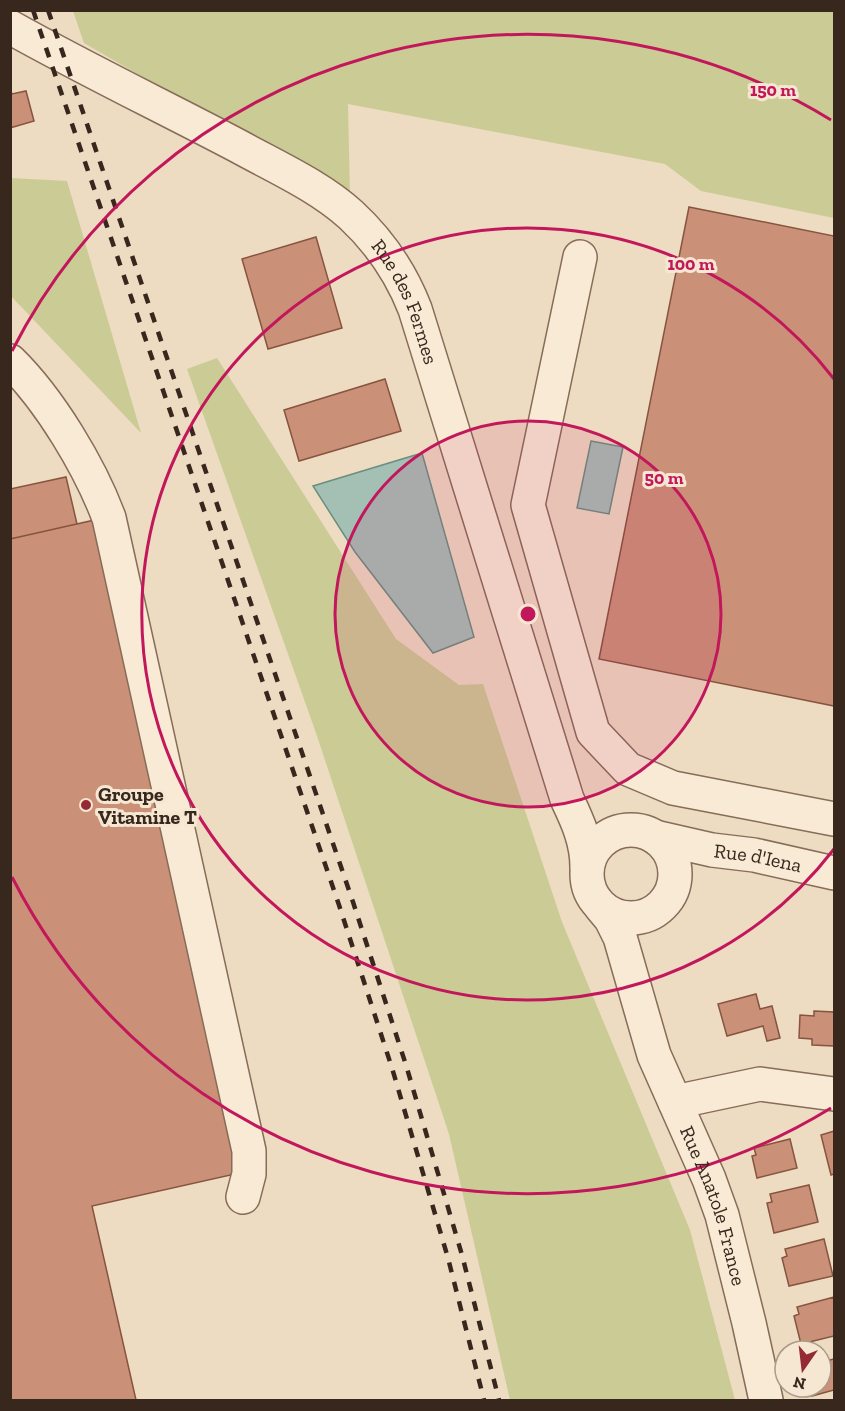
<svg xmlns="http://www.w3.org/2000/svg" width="845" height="1411" viewBox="0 0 845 1411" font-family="'Zilla Slab',serif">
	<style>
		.green { fill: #cbcb96 }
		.water { fill: #a4c0b5; stroke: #6b8e81; stroke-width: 1.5 }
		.building { fill: #cb9178; stroke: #86543f; stroke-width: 1.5 }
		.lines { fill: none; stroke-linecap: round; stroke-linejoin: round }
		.minor-casing { stroke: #876c59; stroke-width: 36 }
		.minor { stroke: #f8ead5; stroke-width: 33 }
		.rail { stroke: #37271d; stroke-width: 4.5; stroke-dasharray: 10 10; stroke-linecap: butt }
		.ring { fill: none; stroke: #c2185b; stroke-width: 3 }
		.poi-dot { fill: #952a37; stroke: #f5e7d1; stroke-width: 2 }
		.labels { text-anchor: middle; stroke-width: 6; stroke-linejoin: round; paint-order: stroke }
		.street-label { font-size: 20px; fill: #37271d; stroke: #f5e7d1 }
		.poi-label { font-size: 20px; font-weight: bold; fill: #37271d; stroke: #f5e7d1; text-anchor: start }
		.centre { fill: #c2185b; stroke: #f5e7d1; stroke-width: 3 }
		.ring-label { font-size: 18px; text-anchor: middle; font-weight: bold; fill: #c2185b; stroke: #f5e7d1; stroke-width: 6; stroke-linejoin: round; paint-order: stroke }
	</style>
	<rect width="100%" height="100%" fill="#eddbc2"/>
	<!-- green -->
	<path class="green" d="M 73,11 L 834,11 L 834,218 L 701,191 L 665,164 L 348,104 L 350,197 L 84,43 Z
		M 11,178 L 67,181 L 141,433 L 11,296 Z
		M 217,358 L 396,639 L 459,685 L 483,684 L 562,922 L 690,1230 L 735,1400 L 510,1400 L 449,1134 L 316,733 L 187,369 Z"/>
	<!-- water -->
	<path class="water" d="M 591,441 L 623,447 L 609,514 L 577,508 Z
		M 422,453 L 474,637 L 433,653 L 355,552 L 313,486 Z"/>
	<!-- building -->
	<path class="building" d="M 10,89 L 12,94 L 26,91 L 34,121 L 10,128 Z
		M 689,207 L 834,236 L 834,706 L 599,659 Z
		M 316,237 L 342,328 L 268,349 L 242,259 Z
		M 385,379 L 401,431 L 299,461 L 284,410 Z
		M 66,477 L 77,524 L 10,539 L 10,489 Z
		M 99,519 L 244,1172 L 92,1206 L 136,1400 L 10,1400 L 10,539 Z
		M 756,994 L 760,1009 L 772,1006 L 780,1038 L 767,1041 L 763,1026 L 727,1036 L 718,1004 Z
		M 814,1011 L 834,1012 L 834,1049 L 834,1046 L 812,1045 L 812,1039 L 799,1038 L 800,1015 L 814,1016 Z
		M 834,1131 L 834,1174 L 831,1175 L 821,1135 Z
		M 790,1139 L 797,1168 L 757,1178 L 752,1156 L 756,1155 L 754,1148 Z
		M 809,1185 L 818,1222 L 774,1233 L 767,1203 L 772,1202 L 770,1194 Z
		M 824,1239 L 833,1276 L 789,1286 L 782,1258 L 787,1256 L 785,1249 Z
		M 834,1297 L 834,1336 L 801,1344 L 794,1316 L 799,1314 L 797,1307 Z
		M 834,1359 L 834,1390 L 812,1396 L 809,1387 L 821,1387 L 821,1362 Z"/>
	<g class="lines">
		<defs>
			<g id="minor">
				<path id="s1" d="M 10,27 C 85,69 162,106 238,146 C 276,167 319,186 351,215 C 379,241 401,273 415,309 L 567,799 C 578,822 587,842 587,867"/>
				<path d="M 580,257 L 528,505 L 593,732 L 628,769 L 673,788 L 834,819"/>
				<path d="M 10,361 C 50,400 90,467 109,518 L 249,1151 L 249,1174 L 243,1197"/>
				<circle cx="631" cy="874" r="44"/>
				<path id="s2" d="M 655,837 L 712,850 L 754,855 L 834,873"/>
				<path id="s3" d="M 601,907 L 611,919 L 620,937 L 654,1055 L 709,1179 L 722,1215 L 749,1323 L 766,1400"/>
				<path d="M 675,1102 L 760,1084 L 834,1094"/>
			</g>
		</defs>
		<!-- minor casing -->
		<use href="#minor" class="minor-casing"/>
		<!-- minor -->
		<use href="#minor" class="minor"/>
		<!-- rail -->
		<path class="rail" d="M 33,10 L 339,905 L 392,1068 L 448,1258 L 484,1400
			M 48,10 L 353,902 L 406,1065 L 462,1255 L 499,1400"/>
	</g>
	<!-- distance rings -->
	<circle cx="528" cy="614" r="193" fill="#c2185b" fill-opacity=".12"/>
	<g class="ring">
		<circle cx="528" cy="614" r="193"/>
		<path d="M834 849A386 386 0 1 1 834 379"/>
		<path d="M831 1108A579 579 0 0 1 12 877M12 351A579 579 0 0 1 831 120"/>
	</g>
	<!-- markers -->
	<circle class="poi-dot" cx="86" cy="805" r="6"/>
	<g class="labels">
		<!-- street labels -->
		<g class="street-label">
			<text dy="7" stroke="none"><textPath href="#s1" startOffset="494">Rue des Fermes</textPath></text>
			<text dy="7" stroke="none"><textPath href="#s2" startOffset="105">Rue d'Iena</textPath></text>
			<text dy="7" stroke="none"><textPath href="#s3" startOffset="321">Rue Anatole France</textPath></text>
		</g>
		<!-- poi labels -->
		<g class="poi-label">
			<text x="98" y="801">Groupe<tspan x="98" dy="23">Vitamine T</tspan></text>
		</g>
	</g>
	<circle cx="528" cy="614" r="9" class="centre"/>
	<g class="ring-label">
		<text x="773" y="96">150 m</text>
		<text x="691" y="270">100 m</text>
		<text x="664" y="484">50 m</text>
	</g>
	<!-- border -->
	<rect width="845" height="1411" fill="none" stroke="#37271d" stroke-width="24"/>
	<!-- north arrow -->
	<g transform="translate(803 1369) rotate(194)"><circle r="28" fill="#f5e7d1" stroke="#a99a89" stroke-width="1.5"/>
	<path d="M0-4.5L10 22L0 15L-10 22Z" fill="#952a37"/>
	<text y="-9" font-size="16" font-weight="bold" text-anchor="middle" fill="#37271d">N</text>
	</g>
</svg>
